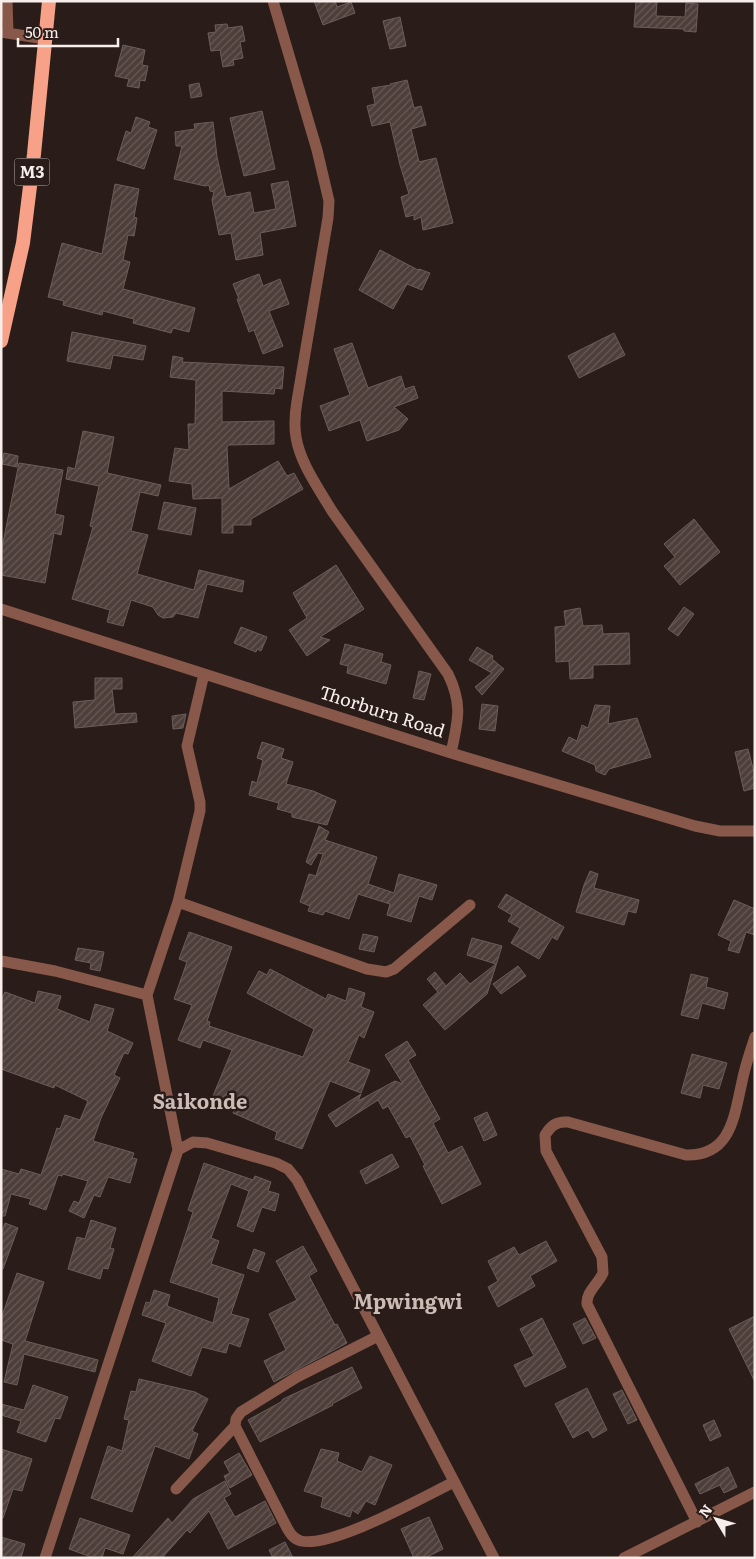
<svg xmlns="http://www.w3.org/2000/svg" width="756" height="1559" viewBox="0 0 756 1559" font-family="Literata,serif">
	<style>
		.building { fill: url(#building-hatch); stroke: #6d5d58 }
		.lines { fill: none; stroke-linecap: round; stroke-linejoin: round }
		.minor { stroke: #88594a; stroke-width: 11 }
		.trunk { stroke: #f7a288; stroke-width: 14 }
		.labels { text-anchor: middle; stroke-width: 5; stroke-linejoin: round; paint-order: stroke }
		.shield { fill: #2a1d19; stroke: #baafab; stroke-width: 1 }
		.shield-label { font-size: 16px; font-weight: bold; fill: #f7edea }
		.street-label { font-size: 18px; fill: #f7edea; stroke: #2a1d19 }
		.quarter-label { font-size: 20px; font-weight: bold; fill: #cdbbb5; stroke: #2a1d19 }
	</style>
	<defs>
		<pattern id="building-hatch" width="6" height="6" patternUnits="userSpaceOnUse" patternTransform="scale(1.25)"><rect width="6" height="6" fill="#4d3e3a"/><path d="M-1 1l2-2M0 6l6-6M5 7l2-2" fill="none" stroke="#675a57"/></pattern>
	</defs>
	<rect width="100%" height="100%" fill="#2a1d19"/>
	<!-- building -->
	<path class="building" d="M 314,1 L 335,1 L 337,7 L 351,2 L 355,13 L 323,25 Z
		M 636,1 L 657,1 L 656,16 L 685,17 L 686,3 L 698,4 L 696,32 L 684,31 L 684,29 L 634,27 Z
		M 400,17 L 406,46 L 390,49 L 383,21 Z
		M 227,24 L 228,28 L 242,26 L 245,41 L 240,42 L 243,58 L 233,60 L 234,65 L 223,67 L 220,50 L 211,51 L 208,33 L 216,32 L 215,25 Z
		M 123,45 L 145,50 L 142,65 L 148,66 L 145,81 L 140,80 L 139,88 L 127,86 L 129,79 L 115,76 Z
		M 407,80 L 414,108 L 421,106 L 426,125 L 411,129 L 419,162 L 436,158 L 453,223 L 423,230 L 421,217 L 414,220 L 414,215 L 406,217 L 401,197 L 409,194 L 400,165 L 390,122 L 372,126 L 367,106 L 375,104 L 372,88 L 391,85 L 390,84 Z
		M 199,83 L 202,96 L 191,98 L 189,85 Z
		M 262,111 L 275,169 L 244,176 L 230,118 Z
		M 136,117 L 150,122 L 148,127 L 157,130 L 144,169 L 117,160 L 126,131 L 131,133 Z
		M 213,122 L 217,157 L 226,197 L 250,192 L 254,213 L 276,209 L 271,184 L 288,181 L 296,226 L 260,233 L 263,255 L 236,260 L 231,233 L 219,235 L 212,200 L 214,192 L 210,191 L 209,185 L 205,186 L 174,179 L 182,146 L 176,146 L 175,132 L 195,129 L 194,124 Z
		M 115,184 L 139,189 L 134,217 L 137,218 L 134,236 L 128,235 L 123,260 L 130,262 L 123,289 L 195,308 L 189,332 L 173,328 L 171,333 L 133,323 L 134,319 L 103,311 L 102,315 L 63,305 L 64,301 L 48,297 L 62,243 L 102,254 Z
		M 380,250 L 418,270 L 419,269 L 430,273 L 422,290 L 407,284 L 393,309 L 359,290 Z
		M 259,274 L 263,286 L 280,279 L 289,304 L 269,311 L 283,346 L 263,354 L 254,330 L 249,332 L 237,299 L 239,299 L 233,284 Z
		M 72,332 L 146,346 L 143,360 L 113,355 L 110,369 L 67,361 Z
		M 614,333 L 625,355 L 579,378 L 568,356 Z
		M 352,343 L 368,388 L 401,376 L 405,389 L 414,386 L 418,398 L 394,407 L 408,419 L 399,430 L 367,441 L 360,420 L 329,431 L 320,406 L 350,395 L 334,349 Z
		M 173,356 L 183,358 L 182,362 L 284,367 L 282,389 L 275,388 L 274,394 L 222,391 L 222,422 L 274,421 L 274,444 L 229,445 L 227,447 L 229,489 L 278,461 L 287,476 L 294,473 L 303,489 L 251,519 L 251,525 L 233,525 L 233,533 L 222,533 L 222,498 L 193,499 L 192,484 L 169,481 L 175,448 L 189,450 L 188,424 L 195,424 L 196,380 L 170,377 Z
		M 83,431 L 114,437 L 107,473 L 161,485 L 158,496 L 140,492 L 131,531 L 148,535 L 137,574 L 194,590 L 199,570 L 244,581 L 242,592 L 207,584 L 198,618 L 176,613 L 173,617 L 163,618 L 158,615 L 153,607 L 131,600 L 123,626 L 107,622 L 110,610 L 72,599 L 93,527 L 90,526 L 99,486 L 66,479 L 68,467 L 75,469 Z
		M 4,453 L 18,456 L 17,467 L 2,464 Z
		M 19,463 L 63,470 L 55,514 L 64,516 L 61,535 L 54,533 L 45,583 L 1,575 L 1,553 Z
		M 164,502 L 196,508 L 191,535 L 158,529 Z
		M 694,519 L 720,552 L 680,585 L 664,566 L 675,557 L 664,544 Z
		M 336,565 L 364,609 L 320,637 L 330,640 L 307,656 L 289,630 L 307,618 L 293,593 Z
		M 684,607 L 694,614 L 678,636 L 668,629 Z
		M 580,608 L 583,626 L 602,625 L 603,634 L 629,633 L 630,664 L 593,665 L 593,678 L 570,679 L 569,661 L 556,662 L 555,627 L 566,626 L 564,611 Z
		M 241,627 L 267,637 L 261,651 L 257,649 L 256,652 L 234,643 Z
		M 345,644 L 383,654 L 381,662 L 391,665 L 386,684 L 347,673 L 348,666 L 340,664 Z
		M 477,647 L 493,656 L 492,659 L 504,669 L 482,695 L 475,687 L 492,673 L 469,660 Z
		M 419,671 L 431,674 L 424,700 L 413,698 Z
		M 95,678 L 122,678 L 122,689 L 112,689 L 115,714 L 136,713 L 137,722 L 75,728 L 73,702 L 95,700 Z
		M 482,704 L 498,706 L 495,731 L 479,729 Z
		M 595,705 L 610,706 L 608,724 L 637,718 L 651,757 L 609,769 L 605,775 L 596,771 L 595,765 L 562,751 L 569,737 L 577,741 L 582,725 L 588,728 Z
		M 186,714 L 183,728 L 173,729 L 172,716 Z
		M 262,742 L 284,749 L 281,758 L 293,762 L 286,784 L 313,791 L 336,801 L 327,825 L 292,817 L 292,813 L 277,809 L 279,803 L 249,795 L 252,781 L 257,783 L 263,760 L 257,758 Z
		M 748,749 L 755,776 L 755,788 L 744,791 L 735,752 Z
		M 319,826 L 329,832 L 325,840 L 377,857 L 368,884 L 394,893 L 399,874 L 437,885 L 432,900 L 419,896 L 411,922 L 387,915 L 390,904 L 358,894 L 349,919 L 325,911 L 323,915 L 308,911 L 310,906 L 300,902 L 309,874 L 316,876 L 323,854 L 318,853 L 311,865 L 306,862 Z
		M 590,871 L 598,874 L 594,888 L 639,900 L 636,913 L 628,911 L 624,925 L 576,912 L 584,885 Z
		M 506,894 L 564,927 L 557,940 L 552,937 L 539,959 L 511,943 L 520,928 L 508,921 L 512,915 L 498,907 Z
		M 734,900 L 755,909 L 755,935 L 746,932 L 739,953 L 728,950 L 731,941 L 718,935 Z
		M 189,932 L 232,947 L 207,1021 L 210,1022 L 209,1026 L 303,1057 L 314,1029 L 247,993 L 259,971 L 267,975 L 270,969 L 326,999 L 328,994 L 346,1001 L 349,988 L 365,993 L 361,1007 L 374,1012 L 364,1038 L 359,1035 L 348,1062 L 370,1070 L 361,1093 L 330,1081 L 302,1149 L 275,1139 L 277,1132 L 233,1113 L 236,1105 L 213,1096 L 232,1050 L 203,1040 L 200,1048 L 178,1040 L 192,1005 L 174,999 L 187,962 L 179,959 Z
		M 363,934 L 378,937 L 374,952 L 359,949 Z
		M 472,938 L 502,946 L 487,994 L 445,1030 L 423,1005 L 438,992 L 427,979 L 435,972 L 446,986 L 460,973 L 470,984 L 496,964 L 467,955 Z
		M 78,948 L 104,952 L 100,971 L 90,969 L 91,963 L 75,960 Z
		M 518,966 L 526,976 L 501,994 L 493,984 Z
		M 691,974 L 708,978 L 706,987 L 728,993 L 724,1009 L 702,1003 L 698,1019 L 681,1015 Z
		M 38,991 L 61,996 L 57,1009 L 90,1022 L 95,1004 L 114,1009 L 107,1031 L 133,1043 L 128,1054 L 124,1053 L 114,1075 L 120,1078 L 101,1118 L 93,1141 L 134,1153 L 132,1158 L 137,1159 L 130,1183 L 108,1177 L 100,1197 L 94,1195 L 84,1218 L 69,1211 L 74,1201 L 79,1203 L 88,1181 L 63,1174 L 62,1176 L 58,1175 L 46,1210 L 29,1204 L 31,1199 L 11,1194 L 5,1216 L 1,1216 L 1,1169 L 19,1174 L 21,1169 L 41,1175 L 57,1128 L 60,1129 L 65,1115 L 80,1120 L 88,1101 L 55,1085 L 54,1088 L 1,1069 L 1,1001 L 5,992 L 35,1003 Z
		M 407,1041 L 416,1055 L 408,1060 L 440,1119 L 433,1123 L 448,1153 L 462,1146 L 481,1184 L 442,1204 L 423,1166 L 425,1165 L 410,1136 L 406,1138 L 388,1106 L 383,1109 L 378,1100 L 336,1127 L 328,1115 L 361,1094 L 358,1101 L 395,1081 L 403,1084 L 385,1055 Z
		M 692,1054 L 727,1063 L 719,1089 L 703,1085 L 700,1098 L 681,1093 Z
		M 487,1112 L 497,1135 L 484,1141 L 474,1118 Z
		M 392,1154 L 399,1167 L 366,1184 L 360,1171 Z
		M 204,1163 L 253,1180 L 255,1176 L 271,1182 L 268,1191 L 279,1194 L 275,1211 L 262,1207 L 253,1232 L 237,1226 L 249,1191 L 231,1184 L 211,1238 L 219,1241 L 211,1264 L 244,1275 L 231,1314 L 249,1319 L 240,1347 L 229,1343 L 226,1353 L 202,1347 L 191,1376 L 152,1361 L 166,1323 L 142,1315 L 146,1302 L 150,1303 L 154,1290 L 170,1295 L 167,1306 L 213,1323 L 219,1298 L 170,1282 L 193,1212 L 188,1210 Z
		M 91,1220 L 116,1228 L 110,1248 L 114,1249 L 108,1269 L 103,1268 L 100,1279 L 68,1269 L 77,1237 L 85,1239 Z
		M 5,1223 L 18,1228 L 3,1269 L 1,1269 L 1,1235 Z
		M 546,1241 L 557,1261 L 530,1276 L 535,1286 L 498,1307 L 488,1287 L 498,1281 L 488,1261 L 514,1247 L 519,1255 Z
		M 303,1246 L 317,1271 L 309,1276 L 335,1325 L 337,1324 L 347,1343 L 274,1382 L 264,1361 L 286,1350 L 269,1314 L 297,1300 L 276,1261 Z
		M 254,1249 L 265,1253 L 258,1272 L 247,1268 Z
		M 17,1273 L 44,1282 L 25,1341 L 98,1360 L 95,1372 L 24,1354 L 17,1385 L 4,1382 L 13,1344 L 1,1340 L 1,1319 Z
		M 755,1316 L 755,1382 L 729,1329 Z
		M 542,1318 L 566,1367 L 525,1387 L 514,1365 L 534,1356 L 520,1329 Z
		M 585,1318 L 596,1338 L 583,1344 L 573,1324 Z
		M 352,1367 L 362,1388 L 332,1404 L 333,1405 L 260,1442 L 248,1420 L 281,1402 L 283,1399 Z
		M 139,1379 L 195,1392 L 208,1399 L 192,1431 L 198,1434 L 189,1459 L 155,1446 L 132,1512 L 91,1498 L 108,1446 L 122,1451 L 129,1420 L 124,1419 L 131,1391 L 136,1392 Z
		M 33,1385 L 68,1397 L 60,1419 L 55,1418 L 46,1442 L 17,1432 L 21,1421 L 1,1415 L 1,1404 L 24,1410 Z
		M 587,1388 L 607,1430 L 593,1438 L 588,1430 L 573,1438 L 555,1404 Z
		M 622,1390 L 637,1420 L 628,1424 L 613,1394 Z
		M 714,1420 L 721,1436 L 710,1441 L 703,1425 Z
		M 1,1449 L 32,1459 L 22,1491 L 13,1489 L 3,1518 L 1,1518 Z
		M 321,1449 L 339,1453 L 337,1461 L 362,1472 L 370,1456 L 392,1465 L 375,1505 L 366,1501 L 358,1514 L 352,1510 L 350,1517 L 321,1507 L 323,1497 L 304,1491 Z
		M 239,1453 L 252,1475 L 230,1488 L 224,1476 L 230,1473 L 224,1462 Z
		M 728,1467 L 737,1487 L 724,1493 L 720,1485 L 700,1494 L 695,1484 Z
		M 225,1481 L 231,1494 L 224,1498 L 235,1517 L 265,1501 L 276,1523 L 228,1549 L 209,1511 L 190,1533 L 187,1530 L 162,1558 L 132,1558 L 168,1518 L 172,1523 L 193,1499 Z
		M 429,1517 L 443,1549 L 425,1558 L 414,1558 L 401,1529 Z
		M 80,1518 L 130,1535 L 123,1554 L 105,1548 L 102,1558 L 94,1558 L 69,1549 Z
		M 1,1537 L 25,1544 L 21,1558 L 1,1558 Z
		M 285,1542 L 293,1558 L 273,1558 L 269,1550 Z"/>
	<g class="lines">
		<!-- minor -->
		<path class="minor" d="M 7,1 L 8,33
			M 273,1 L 317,150 L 329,201 L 328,218 L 297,401 C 295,413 294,425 296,437 C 300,463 319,489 332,511 L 448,674 C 463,705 458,720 451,753
			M 1,32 L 45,39
			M 1,609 L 451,753 L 695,826 L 720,831 L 755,831
			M 178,902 L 367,969 L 386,972 L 394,969 L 470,905
			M 1,961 L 55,971 L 147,995
			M 178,1150 L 193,1142 L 207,1143 L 276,1163 L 288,1169 L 297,1180 L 494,1558
			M 378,1336 L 297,1377 L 241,1412 L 236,1419 L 235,1426 L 286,1526 C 290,1533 293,1539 301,1541 C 333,1548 423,1497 454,1482
			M 176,1489 L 235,1426
			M 697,1522 L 587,1304 C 586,1292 598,1284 603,1273 L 602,1257 L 546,1151 L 545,1135 C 551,1126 556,1121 568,1122 L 686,1155 C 731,1156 734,1117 742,1082 C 745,1066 750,1052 755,1037
			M 45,1558 L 178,1150 L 147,995 L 178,902 L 200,811 L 200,802 L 187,746 L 204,674
			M 624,1558 L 755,1492"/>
		<!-- trunk -->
		<path class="trunk" d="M 1,341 L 23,243 L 34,154 L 49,1"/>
	</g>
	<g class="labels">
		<!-- shield labels -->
		<rect class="shield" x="14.5" y="158.5" width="35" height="27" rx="4"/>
		<g class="shield-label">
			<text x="32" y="178">M3</text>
		</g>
		<!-- street labels -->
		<g class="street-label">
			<text transform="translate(382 712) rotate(18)" y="6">Thorburn Road</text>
		</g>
		<!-- quarter labels -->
		<g class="quarter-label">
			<text x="200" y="1109">Saikonde</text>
			<text x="408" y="1309">Mpwingwi</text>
		</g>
	</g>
	<!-- border -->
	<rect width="756" height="1559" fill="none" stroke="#f7edea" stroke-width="5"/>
	<!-- north arrow -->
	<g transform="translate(716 1519) rotate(308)" stroke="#2a1d19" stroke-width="4" paint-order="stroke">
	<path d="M0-4L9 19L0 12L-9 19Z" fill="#f7edea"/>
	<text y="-8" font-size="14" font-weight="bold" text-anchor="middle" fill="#f7edea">N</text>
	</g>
	<!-- scale -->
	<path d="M18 38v8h100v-8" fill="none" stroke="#f7edea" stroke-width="2.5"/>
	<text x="25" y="38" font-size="15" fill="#f7edea" stroke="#2a1d19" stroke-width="4" paint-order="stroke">50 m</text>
</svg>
